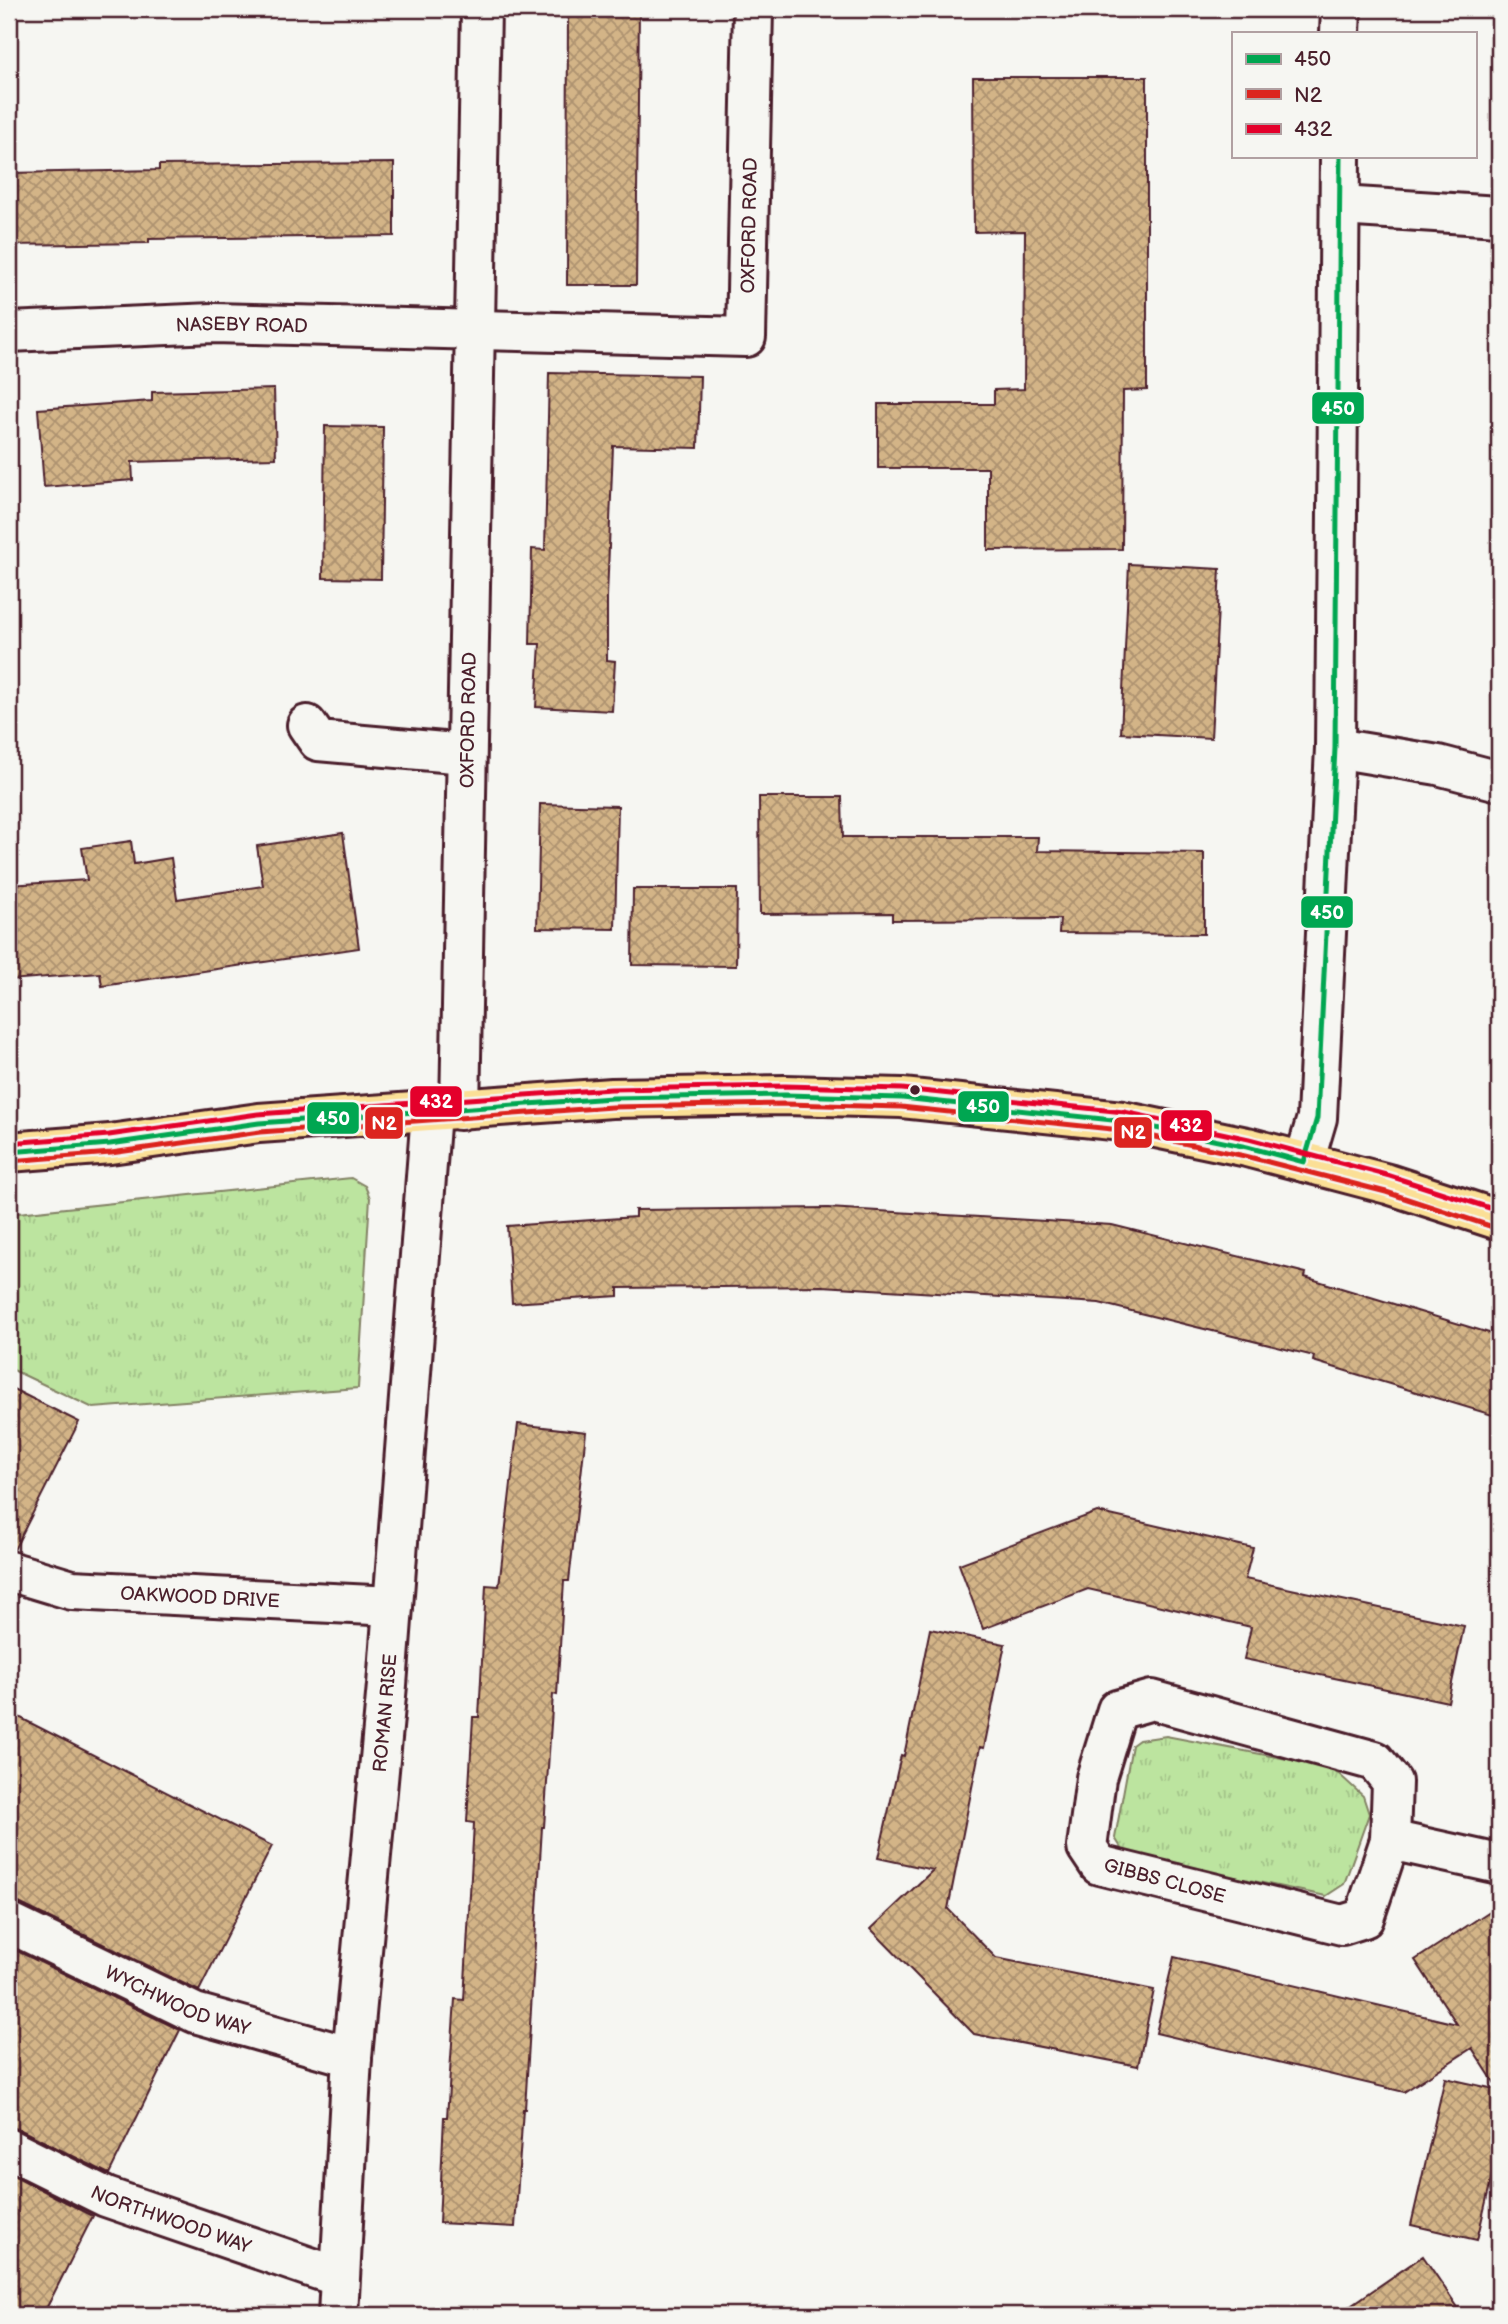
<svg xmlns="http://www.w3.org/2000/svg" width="1508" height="2324" viewBox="0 0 1508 2324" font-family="'Balsamiq Sans',sans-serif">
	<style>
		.grass { fill: url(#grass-tufts); stroke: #838265; stroke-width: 2 }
		.building { fill: url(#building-cross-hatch); stroke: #4a1f2b; stroke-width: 2 }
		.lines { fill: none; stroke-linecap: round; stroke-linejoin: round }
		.minor-casing { stroke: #4a1f2b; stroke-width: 44 }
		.major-casing { stroke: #4a1f2b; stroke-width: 44 }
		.minor { stroke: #f6f6f2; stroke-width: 38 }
		.major { stroke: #fbdf96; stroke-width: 38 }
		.bus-1-casing { stroke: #f6f6f2; stroke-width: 10 }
		.bus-2-casing { stroke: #f6f6f2; stroke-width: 10 }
		.bus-3-casing { stroke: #f6f6f2; stroke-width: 10 }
		.bus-1 { stroke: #00a651; stroke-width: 5 }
		.bus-2 { stroke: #dc241f; stroke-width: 5 }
		.bus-3 { stroke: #e4002b; stroke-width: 5 }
		.bus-dot { fill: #4a1f2b; stroke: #f6f6f2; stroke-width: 2.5 }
		.labels { text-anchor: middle; stroke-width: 7; stroke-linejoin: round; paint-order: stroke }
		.street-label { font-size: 19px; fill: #4a1f2b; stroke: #f6f6f2 }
		.line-badge { stroke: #f6f6f2; stroke-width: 2.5 }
		.badge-label { font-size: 19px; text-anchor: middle; font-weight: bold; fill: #fff }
	</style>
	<defs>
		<pattern id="grass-tufts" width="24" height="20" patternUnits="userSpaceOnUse" patternTransform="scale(1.75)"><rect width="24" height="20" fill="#bce49f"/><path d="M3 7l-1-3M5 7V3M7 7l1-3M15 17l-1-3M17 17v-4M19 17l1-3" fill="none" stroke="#a3c389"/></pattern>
		<pattern id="building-cross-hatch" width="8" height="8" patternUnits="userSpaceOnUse" patternTransform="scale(1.75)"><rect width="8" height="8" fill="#d3b487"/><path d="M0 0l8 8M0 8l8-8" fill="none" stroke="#ad926f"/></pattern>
	</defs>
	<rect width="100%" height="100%" fill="#f6f6f2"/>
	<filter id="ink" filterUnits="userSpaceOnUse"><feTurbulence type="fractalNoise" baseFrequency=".0143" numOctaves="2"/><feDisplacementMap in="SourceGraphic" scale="14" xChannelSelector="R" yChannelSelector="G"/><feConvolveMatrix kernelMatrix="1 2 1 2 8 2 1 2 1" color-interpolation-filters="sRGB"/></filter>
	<g filter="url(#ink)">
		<!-- grass -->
		<path class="grass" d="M 351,1178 L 365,1186 L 370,1198 L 358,1388 L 93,1408 L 9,1368 L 9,1214 Z
			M 1166,1736 L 1324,1766 L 1340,1775 L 1363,1796 L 1369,1814 L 1344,1884 L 1326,1896 L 1126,1855 L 1115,1838 L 1132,1745 L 1139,1740 Z"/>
		<!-- building -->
		<path class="building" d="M 568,9 L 639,9 L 636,285 L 567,285 Z
			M 973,77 L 1147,77 L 1147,390 L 1123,391 L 1122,549 L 988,550 L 988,468 L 878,468 L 878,404 L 994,404 L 994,390 L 1024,389 L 1025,231 L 974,232 Z
			M 394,163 L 394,236 L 149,239 L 149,243 L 9,245 L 9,173 L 159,170 L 159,165 Z
			M 549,373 L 700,376 L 698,448 L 613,446 L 607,597 L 607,660 L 615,661 L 612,711 L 536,707 L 540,644 L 530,644 L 532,549 L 545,550 Z
			M 274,389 L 276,458 L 132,462 L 133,480 L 44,487 L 38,409 L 152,401 L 152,392 Z
			M 325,426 L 383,427 L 381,579 L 323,578 Z
			M 1129,564 L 1220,569 L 1211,738 L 1121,733 Z
			M 759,797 L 842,797 L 843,837 L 1038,837 L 1037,851 L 1204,853 L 1204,934 L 1059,933 L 1060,919 L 892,920 L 892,913 L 760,914 Z
			M 540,804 L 618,806 L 615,929 L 537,928 Z
			M 343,833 L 359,948 L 102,986 L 100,973 L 9,980 L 9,885 L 87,880 L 82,848 L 131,841 L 134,864 L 171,858 L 177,899 L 263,886 L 257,846 Z
			M 633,889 L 737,889 L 736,966 L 632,965 Z
			M 828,1208 L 1112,1225 L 1306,1273 L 1305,1277 L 1499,1336 L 1499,1417 L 1313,1361 L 1314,1356 L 1099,1303 L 822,1286 L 618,1288 L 618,1296 L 512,1303 L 507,1226 L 635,1217 L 635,1210 Z
			M 9,1387 L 79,1422 L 14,1550 L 9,1550 Z
			M 518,1424 L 586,1432 L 569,1581 L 564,1581 L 557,1695 L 553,1694 L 544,1827 L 542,1827 L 525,2109 L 523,2109 L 515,2227 L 439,2223 L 444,2117 L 447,2117 L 455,1999 L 464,2000 L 474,1823 L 467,1822 L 473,1717 L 479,1717 L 486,1585 L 499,1586 Z
			M 1097,1512 L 1253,1548 L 1245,1579 L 1464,1626 L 1448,1702 L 1244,1659 L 1251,1627 L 1088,1589 L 983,1629 L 959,1564 Z
			M 930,1629 L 1005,1644 L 984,1748 L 980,1747 L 948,1909 L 996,1958 L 1154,1990 L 1138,2066 L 974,2034 L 871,1929 L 933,1870 L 878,1858 L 901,1755 L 904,1756 Z
			M 9,1712 L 272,1846 L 199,1991 L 19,1903 L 9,1901 Z
			M 1499,1905 L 1499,2146 L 1477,2240 L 1411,2225 L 1445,2078 L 1499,2090 L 1472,2048 L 1404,2092 L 1156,2033 L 1174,1957 L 1457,2024 L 1415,1960 Z
			M 9,1947 L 180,2030 L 109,2174 L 19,2129 L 9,2127 Z
			M 9,2173 L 93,2216 L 43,2315 L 9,2315 Z
			M 1423,2256 L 1463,2315 L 1337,2315 Z"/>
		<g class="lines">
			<defs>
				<g id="minor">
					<path d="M 1340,33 L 1341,9"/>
					<path d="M 1340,206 L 1499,216"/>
					<path id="s1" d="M 9,332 L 213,323 L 746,337 L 753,9"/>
					<path d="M 307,725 L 318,741 L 466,754"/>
					<path d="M 1335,748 L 1438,765 L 1499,781"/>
					<path id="s2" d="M 460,1110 L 481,9"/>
					<path d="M 1304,1162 L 1317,1118 L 1335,748 L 1340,156"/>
					<path id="s3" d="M 9,1571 L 72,1590 L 393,1606"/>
					<path d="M 1152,1700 L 1375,1761 L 1392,1782 L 1390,1840 L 1364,1918 L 1342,1925 L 1099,1865 L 1087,1847 L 1096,1778 L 1117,1710 Z"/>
					<path d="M 1390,1840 L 1499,1864"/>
					<path id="s4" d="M 9,1923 L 195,2013 L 352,2057"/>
					<path id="s5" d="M 9,2149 L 106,2197 L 339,2277"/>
					<path id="s6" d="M 338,2315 L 352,2057 L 387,1685 L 431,1112"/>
				</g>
				<path id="major" d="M 9,1152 L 110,1144 L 259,1123 L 612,1098 L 785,1095 L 902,1098 L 1122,1121 L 1247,1147 L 1388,1184 L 1499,1220"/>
			</defs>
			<!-- minor casing -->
			<use href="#minor" class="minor-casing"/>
			<!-- major casing -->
			<use href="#major" class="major-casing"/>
			<!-- minor -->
			<use href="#minor" class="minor"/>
			<!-- major -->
			<use href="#major" class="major"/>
			<defs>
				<path id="bus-1" d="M 9,1152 L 110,1144 L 259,1123 L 612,1098 L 785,1095 L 902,1098 L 1122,1121 L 1247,1147 L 1304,1162
					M 1304,1162 L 1317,1118 L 1335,748 L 1340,156"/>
				<path id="bus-2" d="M 10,1161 L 111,1153 L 260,1132 L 612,1107 L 785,1104 L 901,1107 L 1121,1130 L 1245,1156 L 1386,1192 L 1496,1228"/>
				<path id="bus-3" d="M 9,1143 L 109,1135 L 258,1114 L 611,1089 L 785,1086 L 902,1089 L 1124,1112 L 1249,1139 L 1390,1176 L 1499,1211"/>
			</defs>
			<!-- bus-1 casing -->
			<use href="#bus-1" class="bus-1-casing"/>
			<!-- bus-2 casing -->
			<use href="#bus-2" class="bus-2-casing"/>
			<!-- bus-3 casing -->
			<use href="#bus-3" class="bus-3-casing"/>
			<!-- bus-1 -->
			<use href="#bus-1" class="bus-1"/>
			<!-- bus-2 -->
			<use href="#bus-2" class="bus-2"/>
			<!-- bus-3 -->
			<use href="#bus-3" class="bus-3"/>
		</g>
	</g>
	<!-- markers -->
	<circle class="bus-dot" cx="915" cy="1090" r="6"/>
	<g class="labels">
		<!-- street labels -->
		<g class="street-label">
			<text dy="7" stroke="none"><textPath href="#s1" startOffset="849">OXFORD ROAD</textPath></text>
			<text dy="7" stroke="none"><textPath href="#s1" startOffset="233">NASEBY ROAD</textPath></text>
			<text dy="7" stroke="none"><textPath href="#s2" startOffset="390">OXFORD ROAD</textPath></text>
			<text dy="7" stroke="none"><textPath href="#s3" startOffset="194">OAKWOOD DRIVE</textPath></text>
			<text dy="7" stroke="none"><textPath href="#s6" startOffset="604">ROMAN RISE</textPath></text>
			<text transform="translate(1165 1880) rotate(15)" y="7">GIBBS CLOSE</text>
			<text dy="7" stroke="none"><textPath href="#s4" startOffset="186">WYCHWOOD WAY</textPath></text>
			<text dy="7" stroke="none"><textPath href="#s5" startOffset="177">NORTHWOOD WAY</textPath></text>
		</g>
	</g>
	<g class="line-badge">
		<rect x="1311" y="391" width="54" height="34" rx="7" fill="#00a651"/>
		<rect x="1300" y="895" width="54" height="34" rx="7" fill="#00a651"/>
		<rect x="409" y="1085" width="54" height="33" rx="7" fill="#e4002b"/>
		<rect x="957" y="1090" width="53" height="33" rx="7" fill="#00a651"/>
		<rect x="306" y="1101" width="54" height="34" rx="7" fill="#00a651"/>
		<rect x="364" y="1106" width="40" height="34" rx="7" fill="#dc241f"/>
		<rect x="1160" y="1109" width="53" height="33" rx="7" fill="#e4002b"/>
		<rect x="1113" y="1116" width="40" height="33" rx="7" fill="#dc241f"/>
	</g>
	<g class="badge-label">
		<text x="1338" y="415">450</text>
		<text x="1327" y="919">450</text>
		<text x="436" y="1108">432</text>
		<text x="983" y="1113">450</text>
		<text x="333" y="1125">450</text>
		<text x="384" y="1130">N2</text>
		<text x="1186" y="1132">432</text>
		<text x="1133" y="1139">N2</text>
	</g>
	<!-- margin -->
	<rect width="1508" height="2324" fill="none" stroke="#f6f6f2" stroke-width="35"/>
	<rect x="18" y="18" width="1473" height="2289" fill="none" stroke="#4a1f2b" stroke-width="2.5" filter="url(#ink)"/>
	<!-- legend -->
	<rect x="1232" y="32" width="245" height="126" fill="#f6f6f2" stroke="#b1a0a2" stroke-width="2"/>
	<rect x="1246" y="54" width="35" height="10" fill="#00a651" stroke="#b1a0a2" stroke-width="2"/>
	<text x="1294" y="66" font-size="21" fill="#4a1f2b">450</text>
	<rect x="1246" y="89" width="35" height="10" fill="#dc241f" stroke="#b1a0a2" stroke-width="2"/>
	<text x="1294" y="102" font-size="21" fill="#4a1f2b">N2</text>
	<rect x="1246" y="124" width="35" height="10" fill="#e4002b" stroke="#b1a0a2" stroke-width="2"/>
	<text x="1294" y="136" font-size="21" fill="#4a1f2b">432</text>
</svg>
